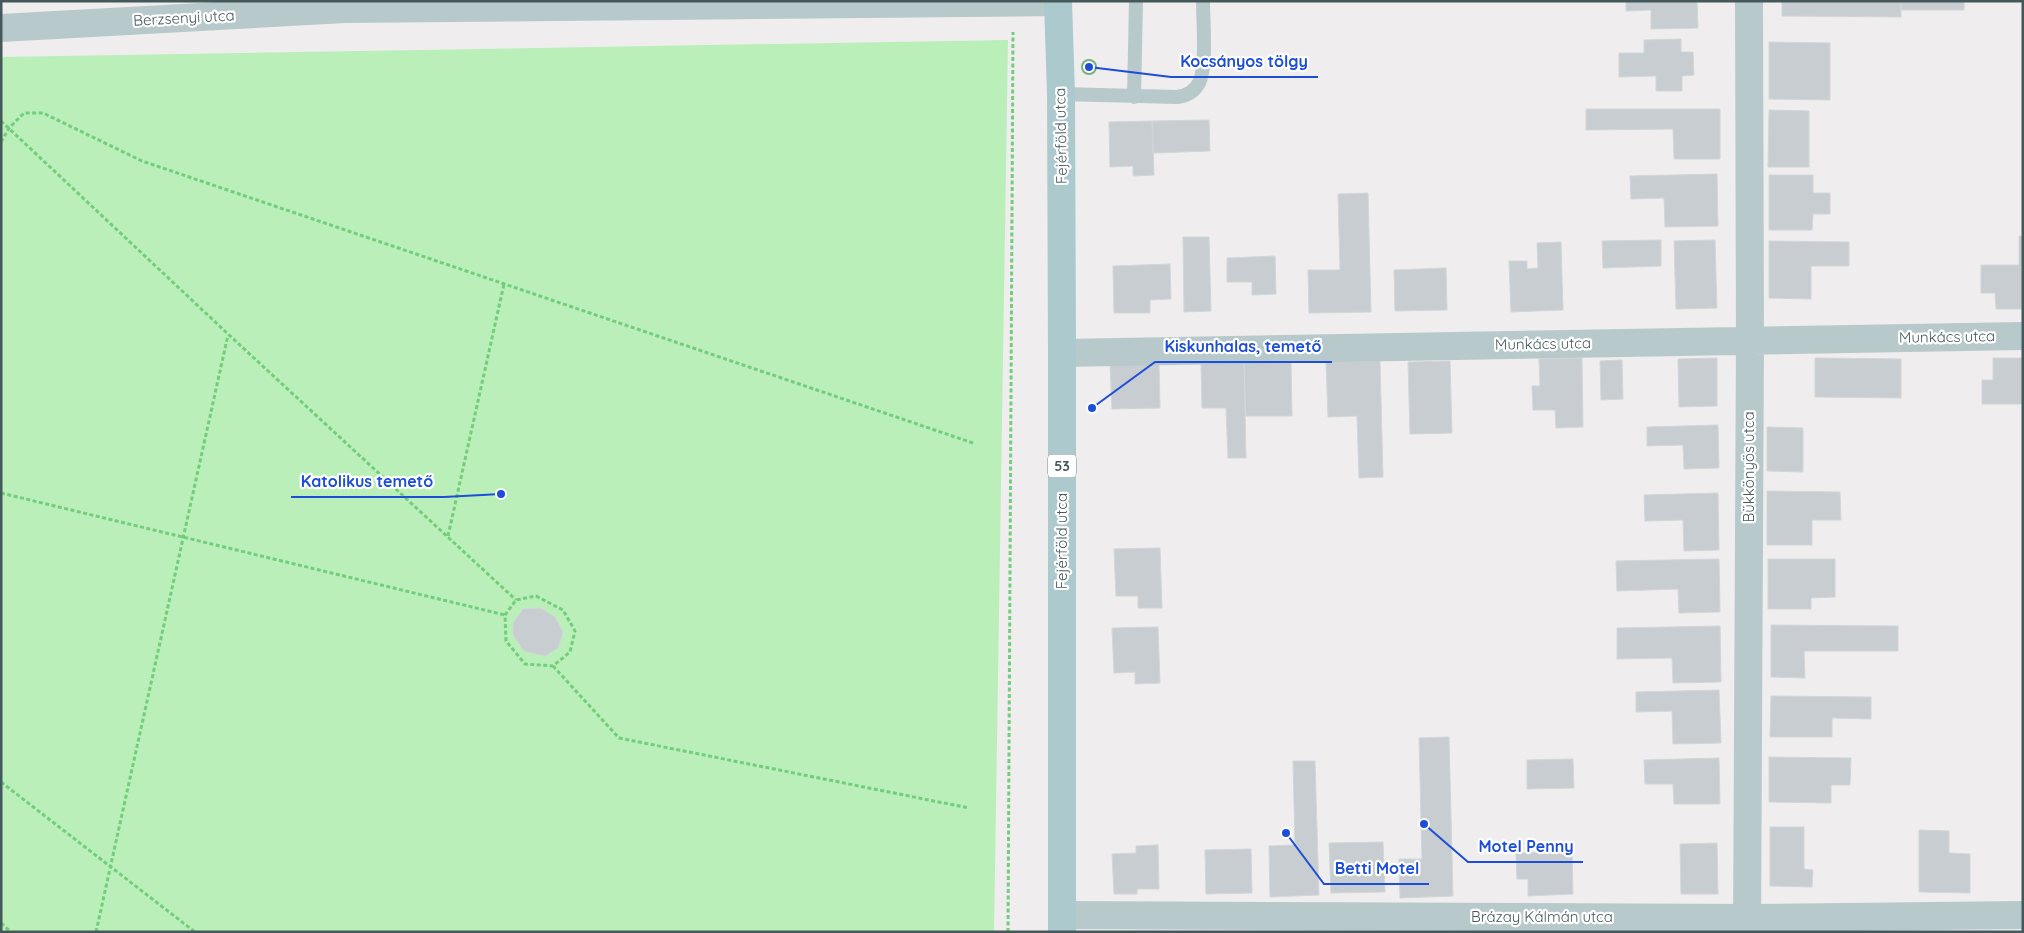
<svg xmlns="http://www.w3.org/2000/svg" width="2024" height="933" viewBox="0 0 2024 933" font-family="Quicksand,sans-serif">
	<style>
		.green { fill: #baefba }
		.building { fill: #c7cdd0; stroke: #d1d6d9 }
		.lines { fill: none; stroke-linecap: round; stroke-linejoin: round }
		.path { stroke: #72cd7c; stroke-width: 3; stroke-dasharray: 4 2.5; stroke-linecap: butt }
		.lane { stroke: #b8c9cb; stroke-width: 14 }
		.street { stroke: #b8c9cb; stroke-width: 28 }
		.primary { stroke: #acc9cd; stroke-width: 28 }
		.tree { fill: #78af7d }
		.labels { text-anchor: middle; stroke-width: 4.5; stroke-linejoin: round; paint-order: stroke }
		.shield { fill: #fff; stroke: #7d8b8c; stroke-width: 1 }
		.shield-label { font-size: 14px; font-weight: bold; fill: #45595b }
		.street-label { font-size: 15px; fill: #45595b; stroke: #fff }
		.leader { fill: none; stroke: #1d4ed8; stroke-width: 2 }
		.callout-dot { fill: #1d4ed8; stroke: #fff; stroke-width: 2 }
		.callout-label { font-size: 16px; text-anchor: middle; font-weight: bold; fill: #1d4ed8; stroke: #fff; stroke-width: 4.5; stroke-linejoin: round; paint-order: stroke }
	</style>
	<rect width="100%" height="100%" fill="#f0edee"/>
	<!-- green -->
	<path class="green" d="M 1008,40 L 994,932 L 1,932 L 1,57 Z"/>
	<!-- building -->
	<path class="building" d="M 1626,1 L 1697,1 L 1698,28 L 1651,29 L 1651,10 L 1626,11 Z
		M 1782,1 L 1901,1 L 1901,17 L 1782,16 Z
		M 1901,1 L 1964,1 L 1964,10 L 1901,10 Z
		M 1681,39 L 1681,52 L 1693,52 L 1694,75 L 1682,76 L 1682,91 L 1656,91 L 1656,76 L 1619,77 L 1619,53 L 1644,53 L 1644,40 Z
		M 1769,42 L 1830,43 L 1830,100 L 1769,99 Z
		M 1586,109 L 1720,109 L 1720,159 L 1674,159 L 1673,129 L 1586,130 Z
		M 1769,110 L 1809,111 L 1809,167 L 1768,167 Z
		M 1209,120 L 1210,151 L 1153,153 L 1152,121 Z
		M 1152,121 L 1154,175 L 1133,176 L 1133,166 L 1110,167 L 1109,122 Z
		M 1717,174 L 1718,226 L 1665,227 L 1664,198 L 1631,199 L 1630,176 Z
		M 1769,175 L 1813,175 L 1813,193 L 1830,193 L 1830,214 L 1813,214 L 1812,230 L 1769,230 Z
		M 1368,193 L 1371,312 L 1309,313 L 1308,270 L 1340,270 L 1338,194 Z
		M 2019,236 L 2023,236 L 2023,309 L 1996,309 L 1995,293 L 1981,293 L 1981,265 L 2019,265 Z
		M 1183,237 L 1209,237 L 1211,311 L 1184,312 Z
		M 1661,240 L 1661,266 L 1603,268 L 1602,241 Z
		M 1715,240 L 1717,308 L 1676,309 L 1674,241 Z
		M 1769,241 L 1849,242 L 1849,266 L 1811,266 L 1811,299 L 1769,298 Z
		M 1561,242 L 1563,310 L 1511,312 L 1509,261 L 1527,261 L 1527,269 L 1538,268 L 1537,243 Z
		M 1275,256 L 1276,294 L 1252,295 L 1252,282 L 1227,282 L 1227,258 Z
		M 1170,264 L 1171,299 L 1150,300 L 1150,313 L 1114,313 L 1113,266 Z
		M 1446,268 L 1447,310 L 1395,311 L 1394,270 Z
		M 1582,358 L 1583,427 L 1556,428 L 1555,410 L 1533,410 L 1532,386 L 1540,386 L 1539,359 Z
		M 1717,358 L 1717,406 L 1679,407 L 1678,359 Z
		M 1815,358 L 1901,359 L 1901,398 L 1815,397 Z
		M 1993,358 L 2023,358 L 2023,404 L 1982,404 L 1982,380 L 1993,380 Z
		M 1622,360 L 1623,399 L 1601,400 L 1600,361 Z
		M 1291,361 L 1292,416 L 1246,416 L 1244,362 Z
		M 1380,361 L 1383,477 L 1359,478 L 1357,416 L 1328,417 L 1326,362 Z
		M 1450,361 L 1452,433 L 1410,434 L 1408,362 Z
		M 1244,362 L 1246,458 L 1228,458 L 1226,408 L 1202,408 L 1201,363 Z
		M 1159,364 L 1160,408 L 1112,409 L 1110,365 Z
		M 1718,425 L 1719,468 L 1684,469 L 1683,445 L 1647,446 L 1647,427 Z
		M 1767,427 L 1803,428 L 1803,472 L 1767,471 Z
		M 1767,491 L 1840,492 L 1841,520 L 1812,520 L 1812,545 L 1767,545 Z
		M 1718,493 L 1719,550 L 1684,551 L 1683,520 L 1645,521 L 1644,495 Z
		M 1160,548 L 1162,608 L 1138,608 L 1138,596 L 1116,596 L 1114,549 Z
		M 1719,559 L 1720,612 L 1679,613 L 1678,589 L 1617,591 L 1616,561 Z
		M 1768,559 L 1835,559 L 1835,597 L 1811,598 L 1811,609 L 1768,609 Z
		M 540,608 L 555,617 L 563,632 L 558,648 L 545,656 L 524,651 L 513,635 L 513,623 L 523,609 Z
		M 1771,625 L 1898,626 L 1898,651 L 1804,651 L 1805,678 L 1771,677 Z
		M 1720,626 L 1721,682 L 1673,683 L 1672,658 L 1617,659 L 1617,628 Z
		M 1158,627 L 1160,683 L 1135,684 L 1135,672 L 1114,673 L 1112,628 Z
		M 1719,690 L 1721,743 L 1673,744 L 1672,711 L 1636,712 L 1636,692 Z
		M 1771,696 L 1871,697 L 1871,719 L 1832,718 L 1832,737 L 1770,737 Z
		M 1449,737 L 1453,896 L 1400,898 L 1399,859 L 1422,859 L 1419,738 Z
		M 1769,757 L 1851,758 L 1850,785 L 1831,785 L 1831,803 L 1769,802 Z
		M 1719,758 L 1720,804 L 1674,804 L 1673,784 L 1645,784 L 1644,760 Z
		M 1573,759 L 1574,788 L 1527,789 L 1527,760 Z
		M 1293,761 L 1315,761 L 1319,895 L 1270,897 L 1269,846 L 1295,845 Z
		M 1770,827 L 1804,827 L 1804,869 L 1813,870 L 1812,887 L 1770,886 Z
		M 1919,830 L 1949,831 L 1949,853 L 1970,854 L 1970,893 L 1919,892 Z
		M 1383,842 L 1385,892 L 1331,893 L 1329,843 Z
		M 1717,843 L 1718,894 L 1681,894 L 1680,844 Z
		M 1158,845 L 1159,889 L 1137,889 L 1137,894 L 1114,894 L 1112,854 L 1136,853 L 1136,846 Z
		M 1251,849 L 1252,893 L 1206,894 L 1205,850 Z
		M 1572,851 L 1573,894 L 1528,896 L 1528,879 L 1517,879 L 1516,853 Z"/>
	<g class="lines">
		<!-- path -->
		<path class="path" d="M 1,121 L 228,334 L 516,600
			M 1,142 L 9,128 L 24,113 L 43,113 L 142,161 L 973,443
			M 1,493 L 505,615
			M 448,536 L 504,284
			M 536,596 L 563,610 L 575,631 L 570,652 L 553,666 L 525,664 L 506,641 L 505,615 L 516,600 Z
			M 553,666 L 619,738 L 969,808
			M 1,782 L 195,932
			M 1,923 L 11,932
			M 96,932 L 228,335
			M 1008,932 L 1013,32"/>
		<!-- lane -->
		<path class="lane" d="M 1061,94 L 1177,97 C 1186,96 1194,92 1199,83 C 1207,67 1203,21 1203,1
			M 1134,97 L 1136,1"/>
		<!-- street -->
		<path class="street" d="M 1,28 L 345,9 L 1058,2
			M 1062,353 L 2023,336
			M 1062,915 L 1747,918 L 2023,915
			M 1747,932 L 1750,340 L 1749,1"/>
		<!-- primary -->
		<path class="primary" d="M 1058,1 L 1061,94 L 1062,353 L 1062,932"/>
	</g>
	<!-- trees -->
	<circle class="tree" cx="1089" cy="67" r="8"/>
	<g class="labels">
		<!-- shield labels -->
		<rect class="shield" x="1048" y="454.5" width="28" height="23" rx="4"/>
		<g class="shield-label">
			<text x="1062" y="471">53</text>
		</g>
		<!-- street labels -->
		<g class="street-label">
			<text transform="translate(184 18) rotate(-3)" y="5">Berzsenyi utca</text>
			<text transform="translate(1061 136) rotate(-91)" y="5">Fejérföld utca</text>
			<text transform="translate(1947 337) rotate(-1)" y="5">Munkács utca</text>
			<text transform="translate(1543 344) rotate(-1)" y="5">Munkács utca</text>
			<text transform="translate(1749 467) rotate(-90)" y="5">Bükkönyös utca</text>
			<text transform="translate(1062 541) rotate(-90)" y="5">Fejérföld utca</text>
			<text x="1542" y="922">Brázay Kálmán utca</text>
		</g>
	</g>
	<!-- callouts -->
	<path class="leader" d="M1089 67L1171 77H1318M1092 408L1155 362H1332M501 494L444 497H291M1424 824L1468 862H1583M1286 833L1324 884H1429"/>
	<g class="callout-dot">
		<circle cx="1089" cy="67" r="5"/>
		<circle cx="1092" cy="408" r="5"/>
		<circle cx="501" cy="494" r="5"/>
		<circle cx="1424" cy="824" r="5"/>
		<circle cx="1286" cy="833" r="5"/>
	</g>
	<g class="callout-label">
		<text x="1244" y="67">Kocsányos tölgy</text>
		<text x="1243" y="352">Kiskunhalas, temető</text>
		<text x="367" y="487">Katolikus temető</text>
		<text x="1526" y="852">Motel Penny</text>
		<text x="1377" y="874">Betti Motel</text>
	</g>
	<!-- border -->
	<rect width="2024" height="933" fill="none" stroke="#45595b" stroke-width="5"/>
</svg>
